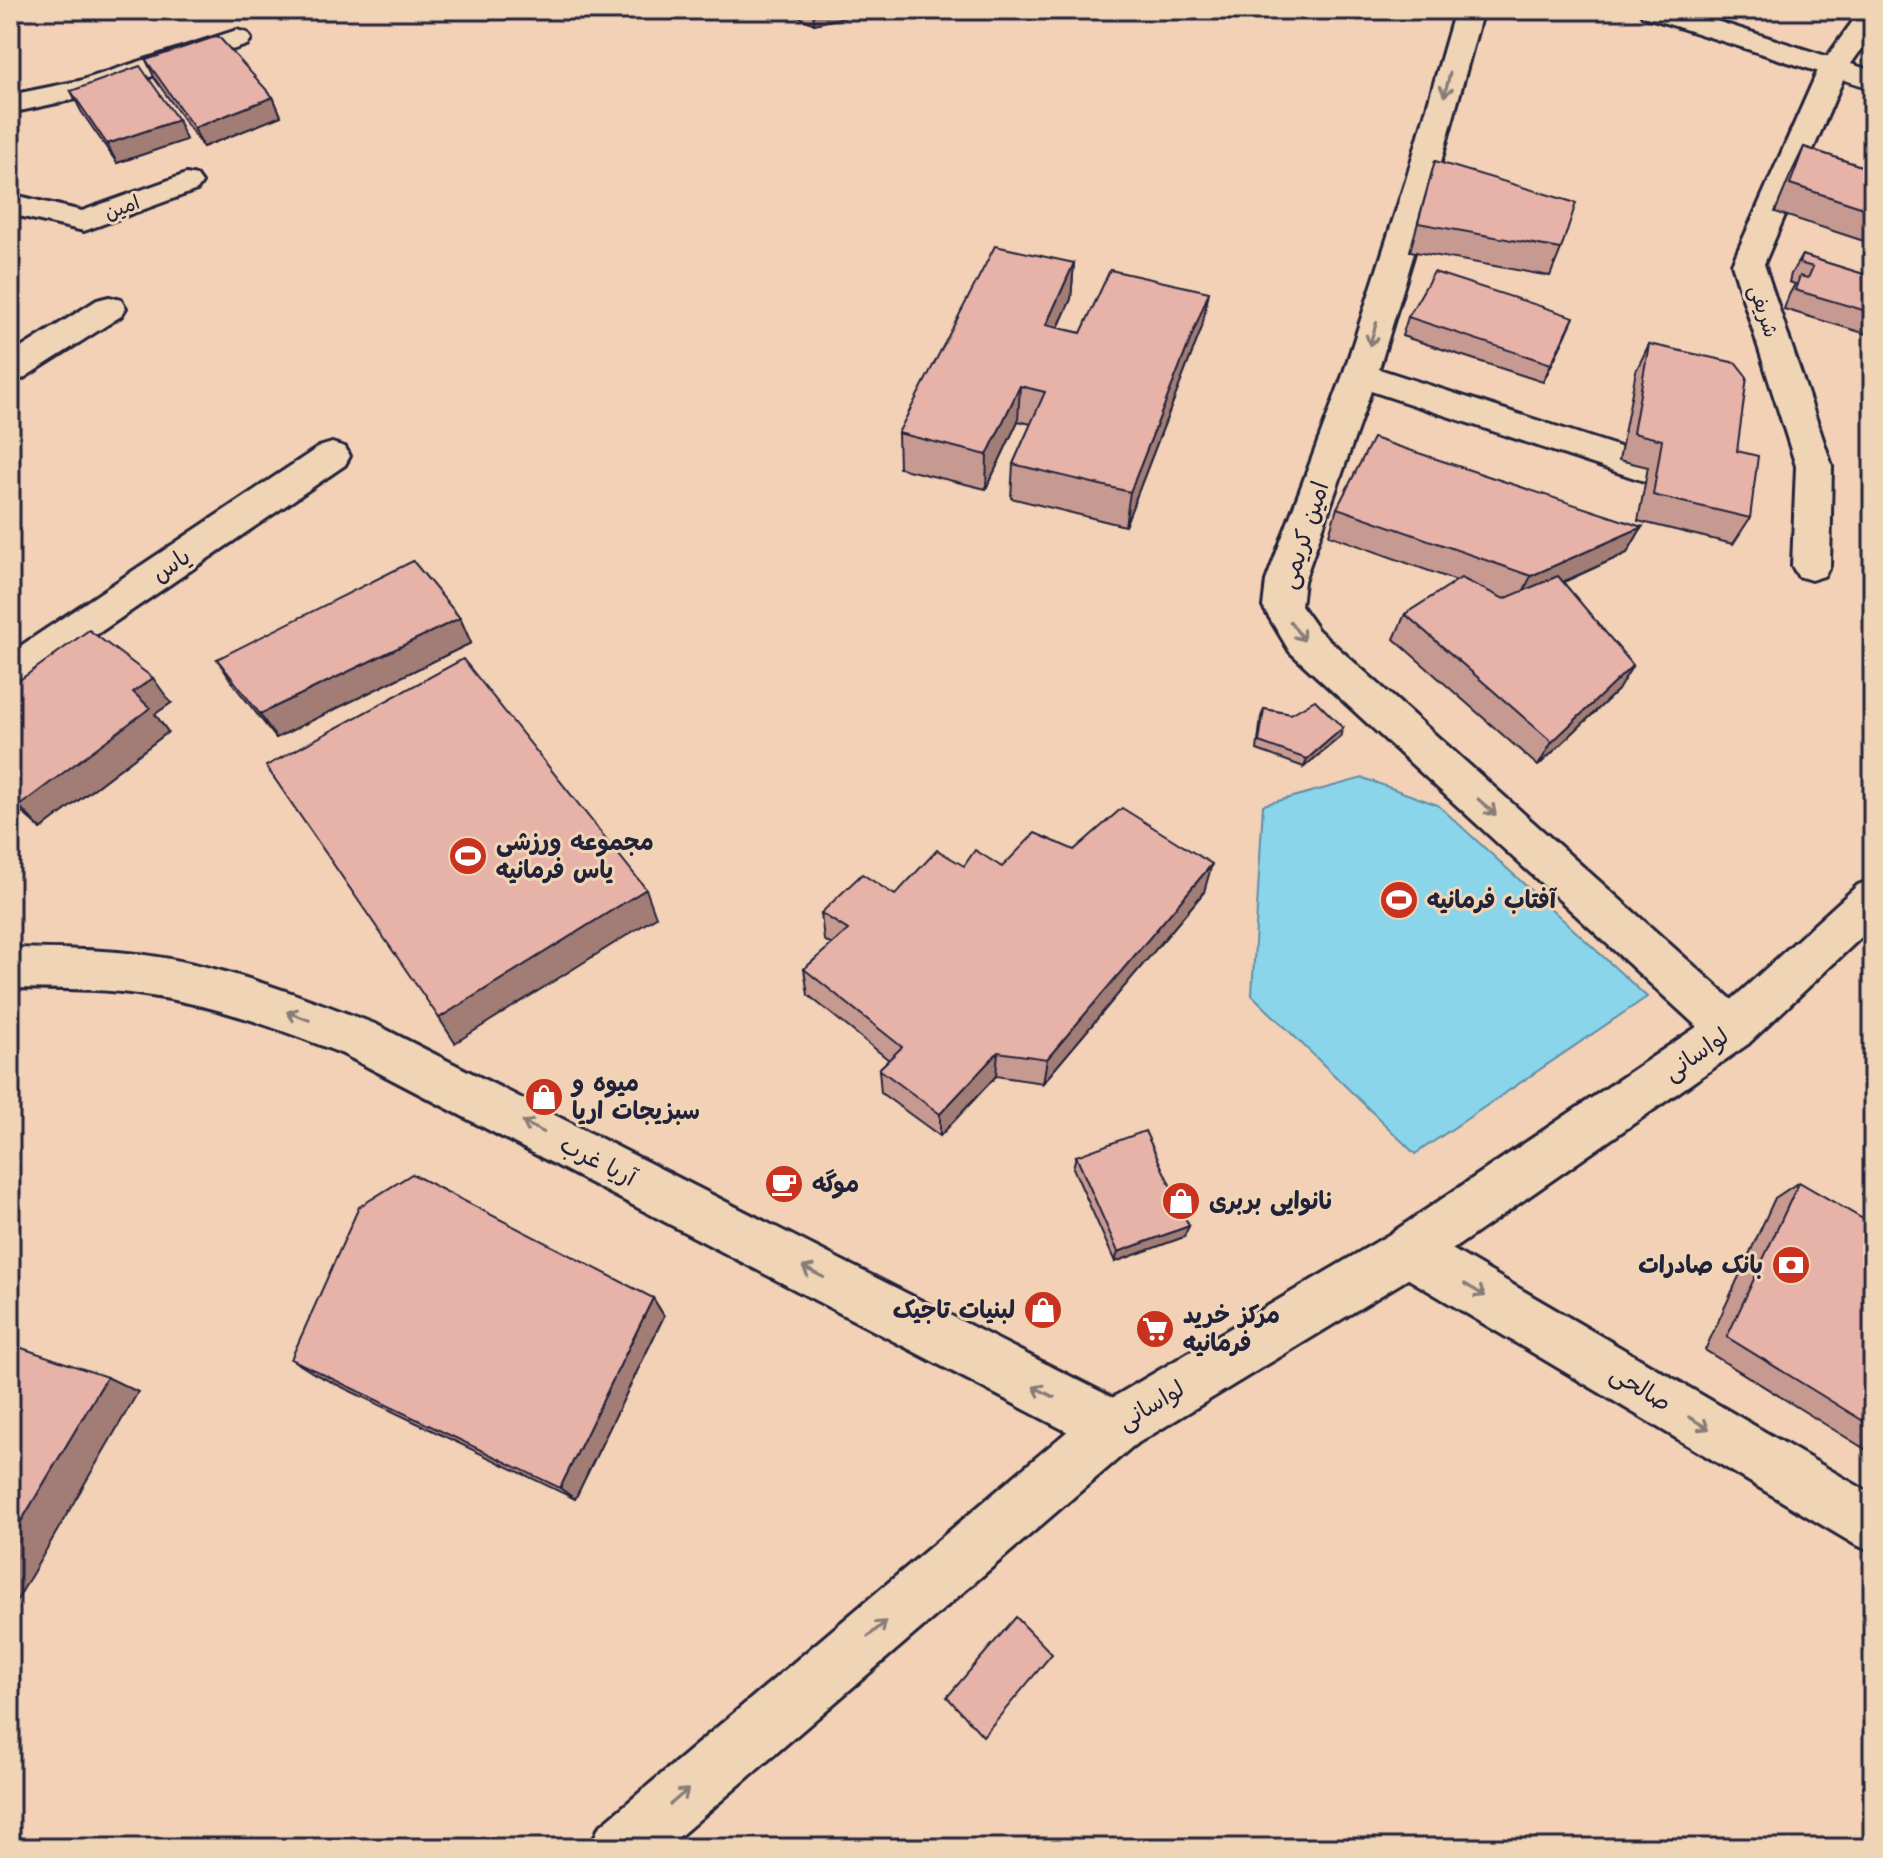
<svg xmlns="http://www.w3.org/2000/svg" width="1883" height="1858" viewBox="0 0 1883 1858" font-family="Mali,'Playpen Sans Arabic',sans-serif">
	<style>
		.water { fill: #8ad5ea; stroke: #608da4; stroke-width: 2 }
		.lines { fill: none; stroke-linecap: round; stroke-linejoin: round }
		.minor-casing { stroke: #22223b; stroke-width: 6 }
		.secondary-casing { stroke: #22223b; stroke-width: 6 }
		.minor { fill: #efd5b6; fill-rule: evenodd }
		.secondary { fill: #efd5b6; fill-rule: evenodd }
		.wall { fill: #c79a91; stroke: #22223b; stroke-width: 2 }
		.shaded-wall { fill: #a27d76; stroke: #22223b; stroke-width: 2 }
		.building { fill: #e7b3a9; stroke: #22223b; stroke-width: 2 }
		.oneway { stroke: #887c78 }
		.labels { text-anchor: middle; stroke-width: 6; stroke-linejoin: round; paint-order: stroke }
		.far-street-label { font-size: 20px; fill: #22223b; stroke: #efd5b6 }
		.street-label { font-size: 24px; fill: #22223b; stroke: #efd5b6 }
		.poi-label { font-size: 24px; font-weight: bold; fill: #22223b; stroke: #efd5b6; text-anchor: start }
	</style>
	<rect width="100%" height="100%" fill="#f2d1b6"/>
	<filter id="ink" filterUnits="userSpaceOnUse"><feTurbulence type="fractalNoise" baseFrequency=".0125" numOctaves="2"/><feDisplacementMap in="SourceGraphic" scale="16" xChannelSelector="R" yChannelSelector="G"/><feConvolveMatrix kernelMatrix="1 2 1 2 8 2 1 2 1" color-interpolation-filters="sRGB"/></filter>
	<g filter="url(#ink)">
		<!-- water -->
		<path class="water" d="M 1363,778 L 1438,805 L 1647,997 L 1415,1154 L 1252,995 L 1263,805 Z"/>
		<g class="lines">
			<defs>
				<path id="minor" d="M 1455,10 L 1483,10 L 1436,180 L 1379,369 L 1657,459 L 1662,468 L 1657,477 L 1644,481 L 1371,391 L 1304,581 L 1301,606 L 1318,630 L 1748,1014 L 1755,1029 L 1748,1044 L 1732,1050 L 1716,1044 L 1290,652 L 1263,607 L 1266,581 L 1343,375 L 1406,180 Z
					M 1861,10 L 1873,10 L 1873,33 L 1848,68 L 1764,264 L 1832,466 L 1830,566 L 1824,576 L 1811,580 L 1798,576 L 1792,566 L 1796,466 L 1732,264 L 1819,68 Z
					M 237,30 L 247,33 L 251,39 L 247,45 L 95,95 L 10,113 L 10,95 L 79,81 Z
					M 186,174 L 197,176 L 202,183 L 197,190 L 84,231 L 10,214 L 10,194 L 82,211 Z
					M 109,297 L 121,300 L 126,308 L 121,316 L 22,379 L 10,383 L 10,355 L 97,300 Z
					M 332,443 L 345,447 L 350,456 L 345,465 L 24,684 L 10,688 L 10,653 L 319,447 Z
					M 10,948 C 55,949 101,949 145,955 C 225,966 301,996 375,1024 L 1133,1408 L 1140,1427 L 1133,1446 L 1114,1453 L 1095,1446 L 343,1054 C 278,1028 213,1004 144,995 C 100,988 55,989 10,988 Z
					M 1408,1227 L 1426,1234 L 1873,1495 L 1873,1552 L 1854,1544 L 1390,1268 L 1383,1251 L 1390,1234 Z"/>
				<path id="secondary" d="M 1639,10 L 1682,10 L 1873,71 L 1873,89 L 1643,16 Z
					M 1873,879 L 1873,926 L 1748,1044 L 1426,1268 L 1133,1446 L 666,1848 L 590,1848 L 599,1827 L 1095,1408 L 1390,1234 L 1716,1014 L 1858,885 Z"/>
			</defs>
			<!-- minor casing -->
			<use href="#minor" class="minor-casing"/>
			<!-- secondary casing -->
			<use href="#secondary" class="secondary-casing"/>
			<!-- minor -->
			<use href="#minor" class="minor"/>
			<!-- secondary -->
			<use href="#secondary" class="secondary"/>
		</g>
		<!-- wall -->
		<path class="wall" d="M 785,10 L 865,10 L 864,13 L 814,24 Z
			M 146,60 L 273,97 L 281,116 L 203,147 L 155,79 Z
			M 71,91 L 178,120 L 186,140 L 117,163 L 81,111 Z
			M 1804,147 L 1873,170 L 1873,244 L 1775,212 L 1790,176 Z
			M 1435,161 L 1561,249 L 1550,276 L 1410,251 Z
			M 1802,255 L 1873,277 L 1873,336 L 1784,309 L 1789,295 L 1795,284 L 1789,282 L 1791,274 Z
			M 1074,263 L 1071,299 L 1058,328 L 1081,333 L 1202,327 L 1125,526 L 1011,498 L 1013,464 L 1031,424 L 1018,421 L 986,489 L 899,468 L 898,433 Z
			M 1408,317 L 1566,335 L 1543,382 L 1402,336 Z
			M 1649,344 L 1737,451 L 1750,518 L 1733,544 L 1638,521 L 1648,467 L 1619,460 L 1636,371 Z
			M 1337,508 L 1642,527 L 1627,553 L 1564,582 L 1618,690 L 1538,766 L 1394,639 L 1405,614 L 1457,581 L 1329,535 Z
			M 460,618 L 471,643 L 276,738 L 233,684 L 217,659 Z
			M 10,687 L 171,703 L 155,714 L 168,732 L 41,829 L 10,802 Z
			M 1264,709 L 1291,714 L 1340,737 L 1304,767 L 1257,750 L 1261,717 Z
			M 1074,850 L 1204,892 L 1043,1083 L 996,1076 L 940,1136 L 881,1093 L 879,1069 L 889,1060 L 808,995 L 804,969 L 832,945 L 824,940 L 821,913 L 895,895 L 964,866 L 1002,867 Z
			M 1076,1156 L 1184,1237 L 1115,1262 L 1073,1168 Z
			M 1873,1169 L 1873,1200 L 1862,1194 Z
			M 1799,1182 L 1873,1225 L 1873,1454 L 1705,1350 L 1775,1198 Z
			M 653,1298 L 664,1316 L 575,1499 L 315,1374 L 291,1359 Z"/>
		<!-- shaded-wall -->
		<path class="shaded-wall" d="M 813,10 L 865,10 L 864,13 L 814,24 Z
			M 273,97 L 281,116 L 203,147 L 194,128 Z
			M 178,120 L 186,140 L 117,163 L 107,144 Z
			M 1074,263 L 1071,299 L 1043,360 L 1046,325 Z
			M 1209,292 L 1202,327 L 1125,526 L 1130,492 Z
			M 1574,317 L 1566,335 L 1543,382 L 1551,364 Z
			M 1020,386 L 1018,421 L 986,489 L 987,455 Z
			M 1642,527 L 1627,553 L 1518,602 L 1531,576 Z
			M 460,618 L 471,643 L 276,738 L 260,714 Z
			M 1633,665 L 1618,690 L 1538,766 L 1552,742 Z
			M 153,678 L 171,703 L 155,714 L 168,732 L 41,829 L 19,806 L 133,692 Z
			M 1343,728 L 1340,737 L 1304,767 L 1307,759 Z
			M 1212,864 L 1204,892 L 1043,1083 L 1047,1059 Z
			M 646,889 L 656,917 L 455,1043 L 439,1018 Z
			M 998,1052 L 996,1076 L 940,1136 L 940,1114 Z
			M 1189,1226 L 1184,1237 L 1115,1262 L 1118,1252 Z
			M 653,1298 L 664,1316 L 575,1499 L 560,1488 Z
			M 107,1377 L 138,1392 L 10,1612 L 10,1540 Z"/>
		<!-- building -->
		<path class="building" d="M 218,36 L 273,97 L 194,128 L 146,60 Z
			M 140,66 L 178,120 L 107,144 L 71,91 Z
			M 1804,147 L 1873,170 L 1873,211 L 1790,184 Z
			M 1435,161 L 1576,203 L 1561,249 L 1418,223 Z
			M 995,246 L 1074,263 L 1046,325 L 1081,333 L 1110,270 L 1209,292 L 1130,492 L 1013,464 L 1045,392 L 1020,386 L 987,455 L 898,433 Z
			M 1802,255 L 1873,277 L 1873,313 L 1795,290 L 1800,276 L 1808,278 L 1813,267 L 1799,263 Z
			M 1434,272 L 1574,317 L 1551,364 L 1408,317 Z
			M 1649,344 L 1736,363 L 1747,377 L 1737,451 L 1758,456 L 1750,518 L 1653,495 L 1662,440 L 1633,433 Z
			M 1373,438 L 1642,527 L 1531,576 L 1337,508 Z
			M 413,561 L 460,618 L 260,714 L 217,659 Z
			M 1558,576 L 1633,665 L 1552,742 L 1405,614 L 1461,578 L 1504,599 Z
			M 89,630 L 153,678 L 133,692 L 150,708 L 19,806 L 10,798 L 10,687 Z
			M 463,659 L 646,889 L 439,1018 L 266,766 Z
			M 1315,700 L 1343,728 L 1307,759 L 1259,742 L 1264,709 L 1291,714 Z
			M 1122,808 L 1212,864 L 1047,1059 L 998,1052 L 940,1114 L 879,1069 L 902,1047 L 804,969 L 848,930 L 821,913 L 862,874 L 895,895 L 937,850 L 964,866 L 975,850 L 1002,867 L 1035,833 L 1074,850 Z
			M 1145,1131 L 1189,1226 L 1118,1252 L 1076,1156 Z
			M 412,1174 L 653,1298 L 560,1488 L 291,1359 L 359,1207 Z
			M 1799,1182 L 1873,1225 L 1873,1427 L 1727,1337 Z
			M 10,1344 L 107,1377 L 10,1540 Z
			M 1016,1617 L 1052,1654 L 983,1736 L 947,1697 Z
			M 952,1840 L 959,1848 L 945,1848 Z"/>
		<!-- one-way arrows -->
		<defs><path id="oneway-shaft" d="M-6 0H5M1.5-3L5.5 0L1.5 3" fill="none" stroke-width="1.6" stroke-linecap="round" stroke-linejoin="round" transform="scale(2)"/></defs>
		<g class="oneway">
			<use href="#oneway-shaft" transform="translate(1447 85) rotate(104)"/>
			<use href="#oneway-shaft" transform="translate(1373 334) rotate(107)"/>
			<use href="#oneway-shaft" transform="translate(1297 631) rotate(54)"/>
			<use href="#oneway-shaft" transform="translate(1487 807) rotate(42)"/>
			<use href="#oneway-shaft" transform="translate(298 1016) rotate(-159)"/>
			<use href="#oneway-shaft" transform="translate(533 1127) rotate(-153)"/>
			<use href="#oneway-shaft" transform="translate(813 1272) rotate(-153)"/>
			<use href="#oneway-shaft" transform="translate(1475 1290) rotate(31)"/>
			<use href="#oneway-shaft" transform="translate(1044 1392) rotate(-153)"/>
			<use href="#oneway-shaft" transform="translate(1699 1423) rotate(31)"/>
			<use href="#oneway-shaft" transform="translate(877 1629) rotate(-40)"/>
			<use href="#oneway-shaft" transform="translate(679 1797) rotate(-40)"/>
		</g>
	</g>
	<!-- icons -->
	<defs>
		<symbol id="stadium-disc" viewBox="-11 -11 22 22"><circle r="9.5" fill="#c8321e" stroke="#efd5b6"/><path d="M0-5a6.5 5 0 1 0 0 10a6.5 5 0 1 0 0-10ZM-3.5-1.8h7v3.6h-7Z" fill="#fff"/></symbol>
		<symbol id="shop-disc" viewBox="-11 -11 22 22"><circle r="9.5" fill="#c8321e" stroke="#efd5b6"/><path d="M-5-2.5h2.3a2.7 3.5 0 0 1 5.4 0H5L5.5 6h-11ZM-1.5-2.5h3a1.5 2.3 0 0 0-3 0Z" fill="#fff"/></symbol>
		<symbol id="cafe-disc" viewBox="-11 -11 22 22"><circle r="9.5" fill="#c8321e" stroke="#efd5b6"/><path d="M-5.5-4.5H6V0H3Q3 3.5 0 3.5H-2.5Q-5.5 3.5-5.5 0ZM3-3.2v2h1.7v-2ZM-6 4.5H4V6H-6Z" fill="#fff"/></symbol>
		<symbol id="bank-disc" viewBox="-11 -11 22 22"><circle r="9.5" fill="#c8321e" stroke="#efd5b6"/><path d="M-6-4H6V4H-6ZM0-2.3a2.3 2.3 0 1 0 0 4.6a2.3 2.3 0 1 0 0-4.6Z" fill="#fff"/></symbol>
		<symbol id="supermarket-disc" viewBox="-11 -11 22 22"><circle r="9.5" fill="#c8321e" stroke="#efd5b6"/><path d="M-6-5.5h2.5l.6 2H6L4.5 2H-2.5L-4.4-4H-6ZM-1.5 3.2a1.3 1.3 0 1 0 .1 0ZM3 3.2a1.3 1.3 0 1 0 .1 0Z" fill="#fff"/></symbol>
	</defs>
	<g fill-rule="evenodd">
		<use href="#stadium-disc" x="446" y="834" width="44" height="44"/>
		<use href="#stadium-disc" x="1377" y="878" width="44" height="44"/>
		<use href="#shop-disc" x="522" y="1075" width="44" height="44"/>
		<use href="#cafe-disc" x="762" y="1162" width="44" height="44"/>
		<use href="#shop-disc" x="1159" y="1179" width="44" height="44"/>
		<use href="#bank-disc" x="1769" y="1243" width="44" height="44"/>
		<use href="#shop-disc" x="1021" y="1288" width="44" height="44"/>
		<use href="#supermarket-disc" x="1133" y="1307" width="44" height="44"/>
	</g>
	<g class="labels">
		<!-- far-street labels -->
		<g class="far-street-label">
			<text transform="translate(122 207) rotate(-20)" y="7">امین</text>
			<text transform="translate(1764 311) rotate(72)" y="7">شریفی</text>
		</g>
		<!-- street labels -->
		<g class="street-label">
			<text transform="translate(1304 535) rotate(-72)" y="8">امین کریمی</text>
			<text transform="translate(171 565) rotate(-34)" y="8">یاس</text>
			<text transform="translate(1696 1054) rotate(-35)" y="8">لواسانی</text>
			<text transform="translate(598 1161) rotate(27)" y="8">آریا غرب</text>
			<text transform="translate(1641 1388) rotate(31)" y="8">صالحی</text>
			<text transform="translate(1151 1405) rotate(-31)" y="8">لواسانی</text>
		</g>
		<!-- poi labels -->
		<g class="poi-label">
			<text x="496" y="850">مجموعه ورزشی<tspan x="496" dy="28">یاس فرمانیه</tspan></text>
			<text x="1427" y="908">آفتاب فرمانیه</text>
			<text x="572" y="1091">میوه و<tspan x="572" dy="28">سبزیجات اریا</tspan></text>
			<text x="812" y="1192">موگه</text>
			<text x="1209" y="1209">نانوایی بربری</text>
			<text x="1763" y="1273" text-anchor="end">بانک صادرات</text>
			<text x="1015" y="1318" text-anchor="end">لبنیات تاجیک</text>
			<text x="1183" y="1323">مرکز خرید<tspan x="1183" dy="28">فرمانیه</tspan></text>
		</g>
	</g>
	<!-- margin -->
	<rect width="1883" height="1858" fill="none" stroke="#efd5b6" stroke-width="40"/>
	<rect x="20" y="20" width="1843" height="1818" fill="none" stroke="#22223b" stroke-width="3" filter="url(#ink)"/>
</svg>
